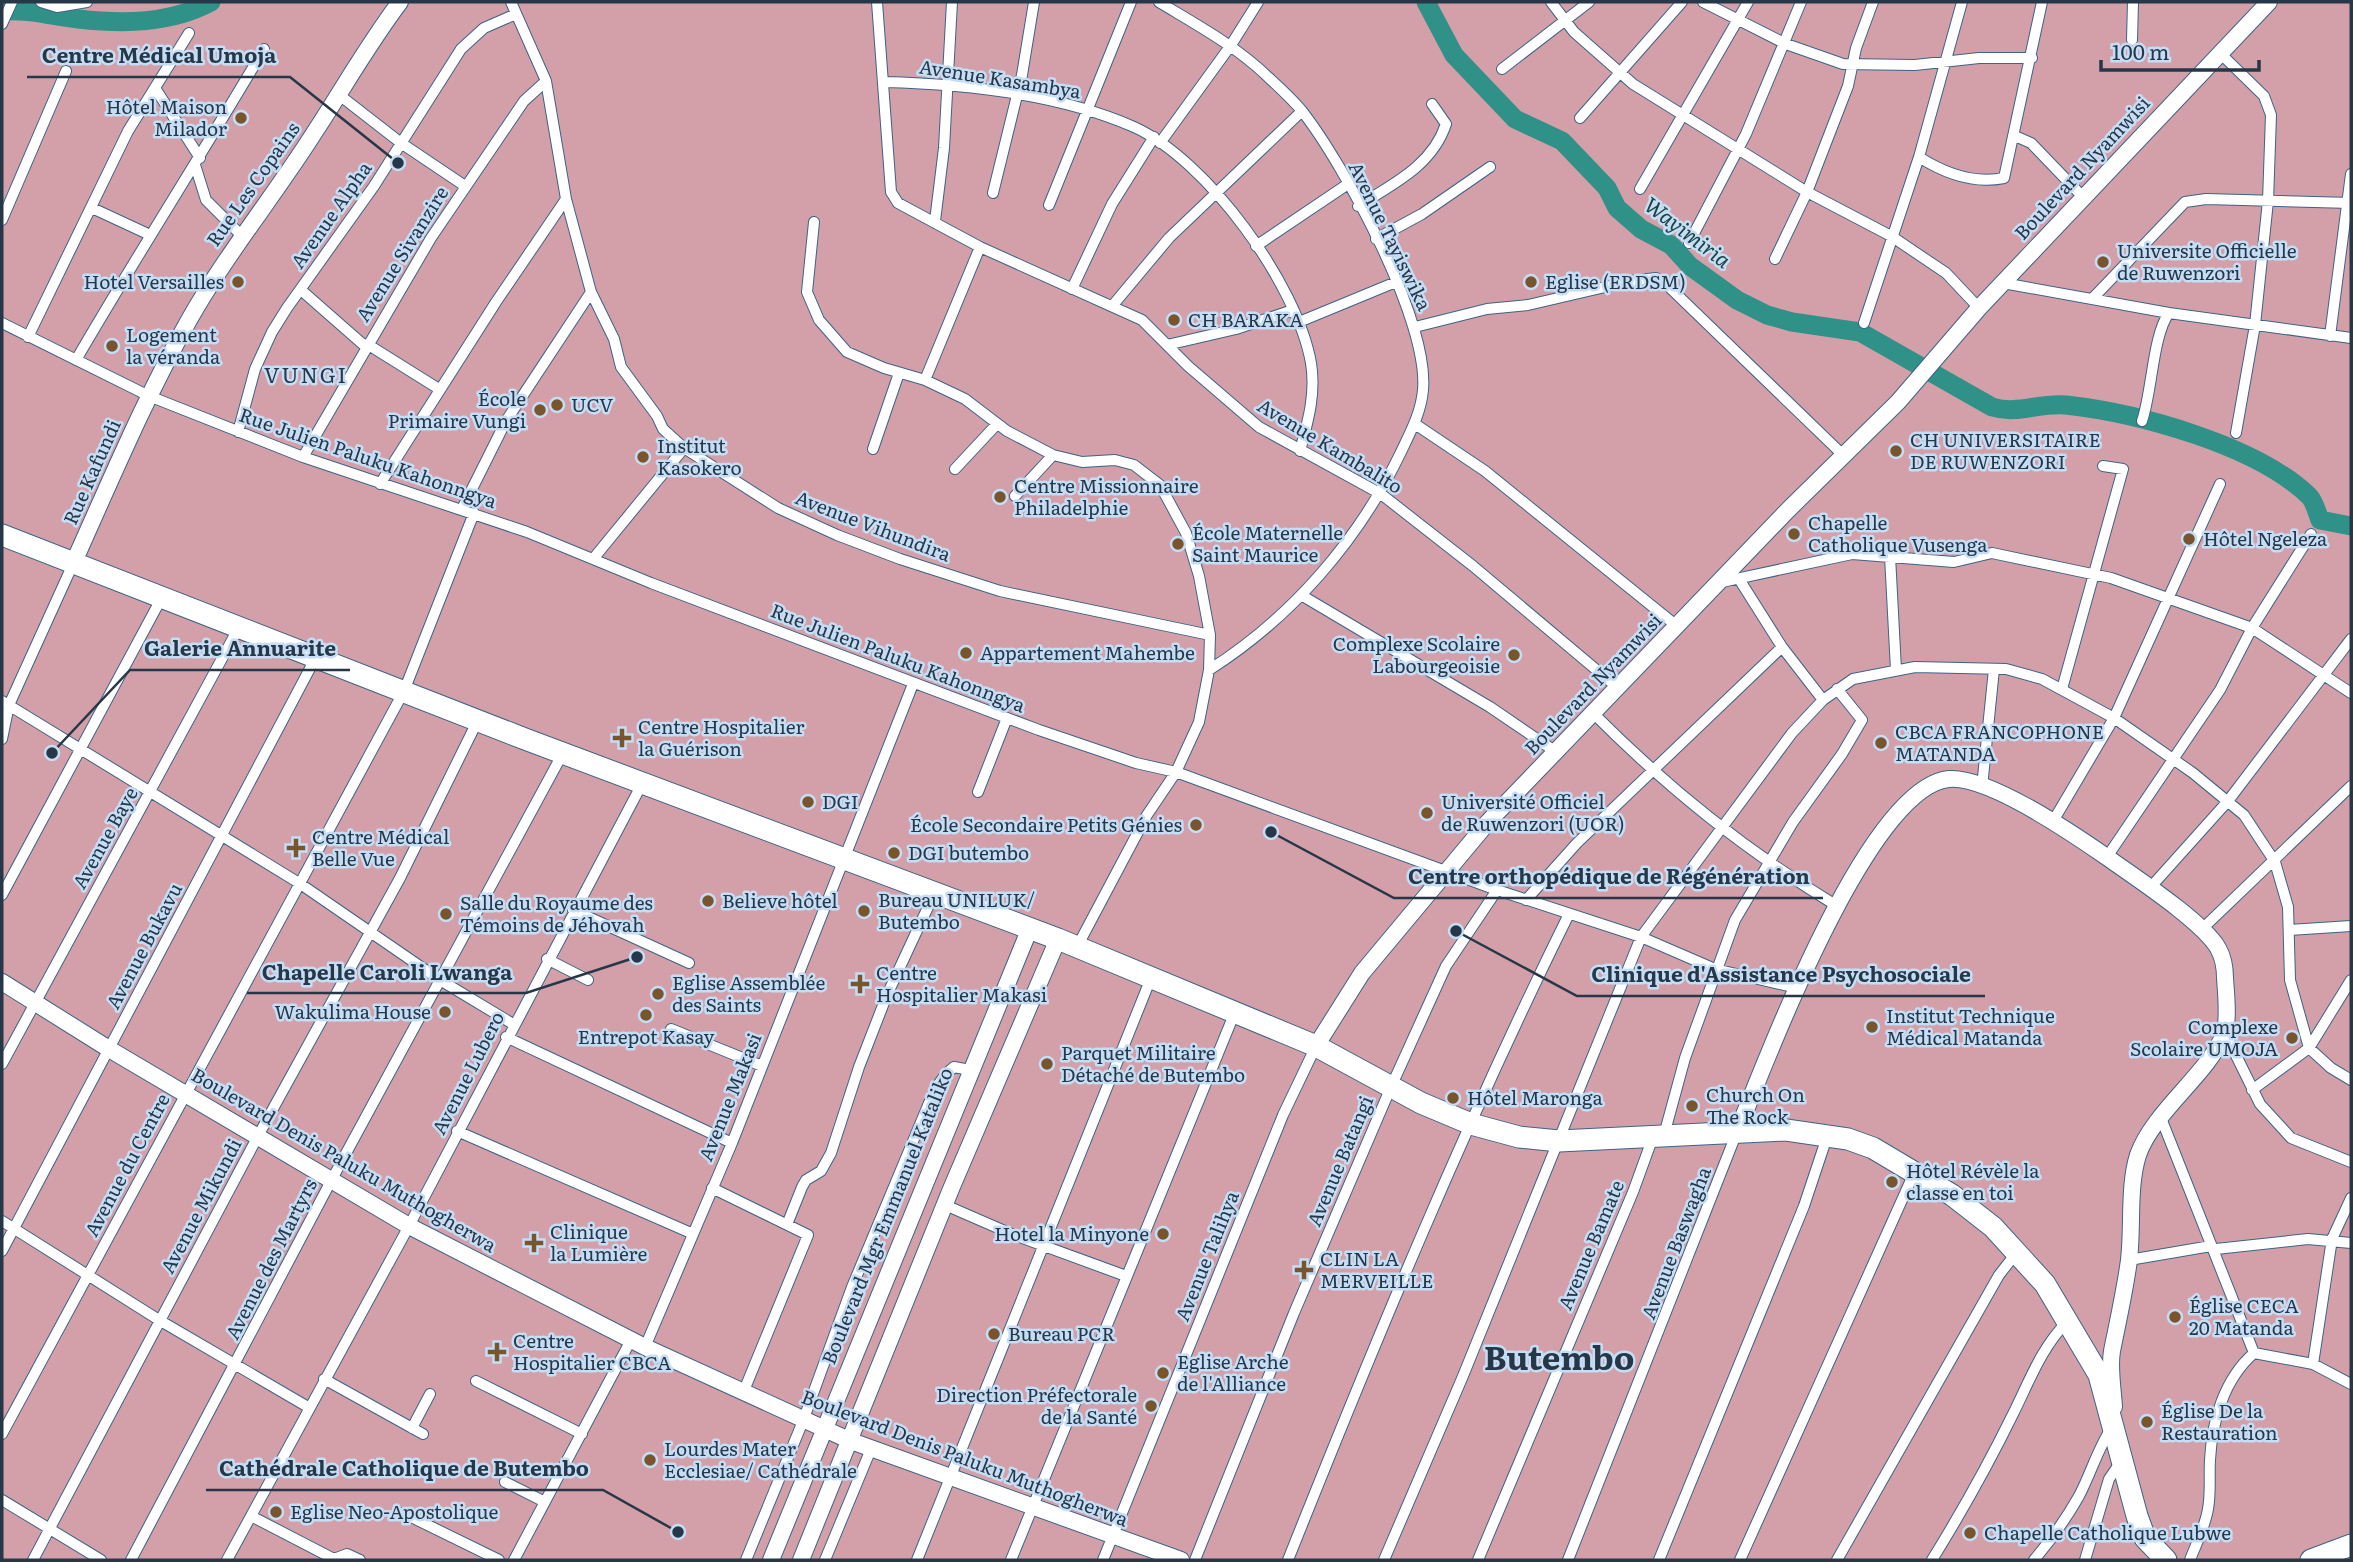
<svg xmlns="http://www.w3.org/2000/svg" width="2353" height="1562" viewBox="0 0 2353 1562" font-family="Literata,serif">
	<style>
		.green { fill: #d3a0a9 }
		.lines { fill: none; stroke-linecap: round; stroke-linejoin: round }
		.river { stroke: #309189; stroke-width: 19 }
		.street-casing { stroke: #3d6385; stroke-width: 12 }
		.secondary-casing { stroke: #3d6385; stroke-width: 18 }
		.highway-casing { stroke: #3d6385; stroke-width: 23 }
		.street { stroke: #fff; stroke-width: 10 }
		.secondary { stroke: #fff; stroke-width: 16 }
		.highway { stroke: #fff; stroke-width: 21 }
		.poi-dot { fill: #79552e; stroke: #c5def6; stroke-width: 2.5 }
		.labels { text-anchor: middle; stroke-width: 5; stroke-linejoin: round; paint-order: stroke }
		.street-label { font-size: 19px; fill: #263747; stroke: #c5def6 }
		.poi-label { font-size: 19px; fill: #263747; stroke: #c5def6; text-anchor: start }
		.water-label { font-size: 21px; font-style: italic; fill: #194440; stroke: #c5def6 }
		.neighbourhood-label { font-size: 21px; letter-spacing: 2px; fill: #263747; stroke: #c5def6 }
		.town-label { font-size: 33px; font-weight: bold; fill: #263747; stroke: #c5def6 }
		.leader { fill: none; stroke: #263747; stroke-width: 2.5 }
		.callout-dot { fill: #263747; stroke: #c5def6; stroke-width: 2.5 }
		.callout-label { font-size: 21px; text-anchor: middle; font-weight: bold; fill: #263747; stroke: #c5def6; stroke-width: 5; stroke-linejoin: round; paint-order: stroke }
	</style>
	<rect width="100%" height="100%" fill="#a9d3fa"/>
	<!-- green -->
	<path class="green" d="M 2,2 L 2351,2 L 2351,1560 L 2,1560 Z"/>
	<g class="lines">
		<!-- river -->
		<path class="river" d="M 1426,2 L 1454,55 L 1515,119 L 1562,141 L 1607,188 L 1617,208 L 1641,229 L 1671,245 L 1690,266 L 1737,300 L 1767,315 L 1792,322 L 1860,332 L 1992,407 C 2018,415 2040,402 2066,405 C 2138,413 2256,445 2309,496 C 2315,502 2317,513 2320,520 L 2351,526
			M 2,11 C 28,9 52,16 78,19 C 123,24 170,24 211,2"/>
		<defs>
			<path id="street" d="M 41,2 L 57,7 L 87,2
				M 511,2 L 546,81 L 566,199 L 591,292 L 614,339 L 621,367 L 657,416 L 663,429 L 684,448 L 778,508 L 837,535 L 900,559 L 1000,591 L 1210,635
				M 877,2 L 891,192 L 898,203 L 980,247 L 1142,320 L 1188,366 L 1259,427 L 1381,494 L 1473,566 L 1618,688
				M 1159,2 C 1197,25 1236,46 1268,77 C 1280,88 1292,99 1302,111 C 1345,166 1429,321 1423,390 C 1421,413 1410,433 1400,454 C 1358,541 1291,618 1209,670
				M 1551,2 L 1574,32 L 1633,84 L 1807,192 L 1891,236 L 1946,273 L 1979,308
				M 1703,2 L 1786,44 L 1843,64 L 1915,65 L 1979,58 L 2032,58
				M 2,24 L 12,2
				M 2132,40 L 2133,2
				M 2220,53 L 2264,96 L 2271,115 L 2268,201 L 2255,325 L 2236,433
				M 1502,69 L 1589,2
				M 884,82 C 966,84 1059,94 1134,127 C 1207,160 1297,284 1311,363 C 1316,394 1308,421 1300,451
				M 155,88 L 200,158
				M 338,94 L 401,143 L 465,186
				M 1580,118 L 1682,2
				M 2015,136 L 2031,143 L 2083,197
				M 1160,143 L 1231,45 L 1258,2
				M 1919,157 C 1944,173 1974,184 2004,178 L 2042,2
				M 195,165 L 206,200 L 241,235
				M 1640,189 L 1748,2
				M 993,193 L 1022,75 L 1034,2
				M 1049,205 L 1131,2
				M 1358,206 C 1393,184 1432,166 1446,124 L 1432,104
				M 92,208 L 148,234
				M 2,220 L 66,71
				M 935,221 L 944,148 L 952,2
				M 814,222 L 807,292 L 819,320 L 847,352 L 884,368 L 925,380 L 965,399 L 1007,431 L 1053,455 L 1082,462 L 1115,460 L 1134,465 L 1160,485 L 1186,533 L 1199,576 L 1210,635 L 1209,670 L 1199,722 L 1176,772 L 1147,815 L 1077,947
				M 1376,239 L 1422,214 L 1490,167
				M 1689,243 L 1746,134 L 1801,2
				M 1256,246 L 1348,184
				M 1775,259 L 1807,192 L 1848,86 L 1856,48 L 1873,2
				M 2003,283 L 2169,313 L 2351,338
				M 1072,289 L 1112,204 L 1154,137
				M 301,290 L 366,347
				M 2092,299 L 2185,202 L 2206,199 L 2351,203
				M 1113,305 L 1169,238 L 1302,111
				M 1299,322 L 1396,282
				M 2,323 L 149,396 L 303,457 L 527,532 L 651,583 L 1039,730 L 1136,763 L 1176,772 L 1497,890 L 1641,937 L 1715,969 L 1797,988
				M 1864,323 L 1919,157 L 1962,2
				M 1415,327 L 1487,309 L 1528,305 L 1631,281 L 1656,278 L 1666,284 L 1843,455
				M 2330,336 L 2351,174
				M 28,337 L 128,131 L 189,33
				M 367,344 L 439,389
				M 1167,345 L 1236,329 L 1293,310
				M 76,360 C 137,255 202,154 264,49
				M 925,380 L 980,247
				M 2142,421 C 2152,392 2153,334 2169,313
				M 1415,424 L 1485,471 L 1678,627
				M 238,432 L 255,369 L 272,332 L 287,308 L 374,186 L 461,49 L 484,28 L 516,14
				M 873,449 L 899,373
				M 303,457 L 431,238 L 524,101 L 546,81
				M 955,469 L 997,424
				M 380,484 L 496,302 L 566,199
				M 1015,496 L 1053,455
				M 462,509 L 506,421 L 591,292
				M 1890,556 L 1896,670
				M 593,559 L 684,448
				M 1739,579 L 1782,647 L 1823,700
				M 1722,582 L 1852,554 L 1954,562 L 1992,553 L 2111,578 L 2252,628 L 2351,693
				M 1301,595 L 1490,707 L 1556,752
				M 2062,689 L 2123,469 L 2103,466
				M 2,701 L 299,883 L 440,980 L 513,1024
				M 1594,714 C 1670,790 1745,850 1837,906
				M 2,739 L 9,705 L 73,564
				M 1982,787 L 1994,669
				M 978,792 L 1007,718
				M 2052,823 L 2114,718 L 2220,484
				M 2107,857 L 2220,690 L 2252,628 L 2311,534
				M 2149,889 L 2228,801 L 2351,639
				M 2,895 L 161,599
				M 1526,900 L 1577,843 L 1782,647
				M 573,910 L 689,963
				M 2201,930 L 2351,786
				M 2289,930 L 2351,926
				M 547,959 L 588,980
				M 671,1029 L 762,1066
				M 2225,1033 L 2260,1104 L 2291,1138 L 2351,1162
				M 506,1037 L 732,1143
				M 2,1064 L 238,629
				M 2252,1090 L 2309,1048 L 2351,980
				M 2161,1118 L 2254,1353
				M 457,1131 L 691,1233
				M 1664,1135 L 1685,1058 L 1735,920 L 1793,822 L 1842,754 L 1862,720 L 1837,689
				M 712,1188 L 808,1235 L 743,1393
				M 945,1205 L 1014,1235 L 1126,1276
				M 2,1221 L 159,1320 L 308,1407
				M 788,1222 L 802,1187 L 806,1180 L 821,1171 L 831,1153 L 859,1067 L 887,995 L 935,892
				M 2216,1249 L 2308,1239 L 2351,1243
				M 2,1251 L 316,657
				M 2129,1260 L 2211,1246
				M 645,1347 L 732,1143 L 913,684
				M 2313,1364 L 2332,1239 L 2351,1198
				M 324,1379 L 423,1434
				M 476,1381 L 582,1434
				M 412,1428 L 430,1394
				M 2,1434 L 404,691 L 474,513
				M 505,1482 L 545,1502
				M 2,1500 L 101,1560
				M 403,1513 L 499,1560
				M 251,1516 L 334,1559 L 347,1554 L 360,1560
				M 33,1560 L 258,1136 L 400,878 L 478,720
				M 131,1560 L 331,1181 L 563,753
				M 227,1560 L 409,1226 L 643,782
				M 514,1560 L 631,1340
				M 746,1560 L 803,1421 L 852,1287 L 929,1103 C 936,1088 941,1077 954,1067 L 970,1070
				M 825,1560 L 871,1449
				M 917,1560 L 1151,978
				M 1011,1560 L 1235,1012
				M 1103,1560 L 1283,1115 L 1316,1046
				M 1195,1560 L 1294,1313 L 1391,1087 L 1446,966 L 1497,890
				M 1288,1560 C 1375,1342 1465,1124 1569,914
				M 1384,1560 L 1463,1376 L 1641,937 L 1792,733 L 1823,700 L 1853,679 L 1915,667 L 2006,669 L 2042,679 L 2114,718 L 2193,773 L 2244,815 L 2275,862 L 2288,907 L 2290,980 L 2309,1048 L 2331,1068 L 2351,1080
				M 1478,1560 L 1633,1192 L 1653,1137
				M 1568,1560 L 1737,1132
				M 1659,1560 L 1804,1206 L 1827,1137
				M 1740,1560 L 1915,1171
				M 1837,1560 L 1999,1275 L 2017,1252
				M 1932,1560 C 1961,1513 1989,1463 2013,1414 C 2029,1382 2042,1346 2068,1321
				M 2034,1560 C 2051,1540 2066,1519 2079,1496 C 2091,1473 2098,1448 2113,1425
				M 2085,1560 L 2109,1479 L 2122,1460
				M 2190,1560 C 2196,1544 2205,1527 2208,1509 C 2211,1493 2209,1477 2210,1460 C 2212,1421 2224,1379 2254,1353 L 2313,1364 L 2351,1384"/>
			<path id="secondary" d="M 73,564 C 110,482 145,398 189,320 C 227,253 275,195 316,130 C 344,87 369,43 400,2
				M 2,982 L 109,1049 L 409,1226 L 645,1347 L 851,1441 L 1181,1560
				M 1316,1046 L 1362,973 L 1488,822 L 1788,510 L 1898,402 L 1979,308 L 2269,2
				M 1737,1132 C 1766,1062 1868,786 1949,779 C 1989,776 2075,835 2108,858 C 2136,878 2202,921 2218,948 C 2223,957 2225,969 2225,978 C 2226,993 2229,1020 2224,1034 C 2208,1074 2153,1112 2138,1155 C 2128,1187 2133,1226 2129,1260 C 2125,1290 2118,1321 2112,1351 C 2109,1368 2113,1389 2114,1407
				M 771,1560 L 1030,928
				M 801,1560 L 951,1189 L 1058,939"/>
			<path id="highway" d="M 2,535 L 525,739 L 1058,939 L 1316,1046 L 1421,1103 L 1471,1124 L 1519,1137 L 1559,1141 L 1786,1130 L 1848,1139 L 1873,1148 L 1952,1195 L 1993,1227 L 2045,1284 L 2099,1375 L 2137,1516 L 2145,1538 L 2166,1560
				M 2311,1560 L 2351,1545"/>
		</defs>
		<!-- street casing -->
		<use href="#street" class="street-casing"/>
		<!-- secondary casing -->
		<use href="#secondary" class="secondary-casing"/>
		<!-- highway casing -->
		<use href="#highway" class="highway-casing"/>
		<!-- street -->
		<use href="#street" class="street"/>
		<!-- secondary -->
		<use href="#secondary" class="secondary"/>
		<!-- highway -->
		<use href="#highway" class="highway"/>
	</g>
	<!-- markers -->
	<g class="poi-dot">
		<circle cx="241" cy="118" r="7"/>
		<circle cx="2103" cy="262" r="7"/>
		<circle cx="238" cy="282" r="7"/>
		<circle cx="1531" cy="282" r="7"/>
		<circle cx="1174" cy="320" r="7"/>
		<circle cx="112" cy="346" r="7"/>
		<circle cx="557" cy="405" r="7"/>
		<circle cx="540" cy="410" r="7"/>
		<circle cx="1896" cy="451" r="7"/>
		<circle cx="643" cy="457" r="7"/>
		<circle cx="1000" cy="497" r="7"/>
		<circle cx="1794" cy="534" r="7"/>
		<circle cx="2189" cy="539" r="7"/>
		<circle cx="1178" cy="544" r="7"/>
		<circle cx="966" cy="653" r="7"/>
		<circle cx="1514" cy="655" r="7"/>
		<path d="M618.5 727.5h7v7h7v7h-7v7h-7v-7h-7v-7h7z"/>
		<circle cx="1881" cy="743" r="7"/>
		<circle cx="808" cy="802" r="7"/>
		<circle cx="1427" cy="813" r="7"/>
		<circle cx="1196" cy="825" r="7"/>
		<path d="M292.5 837.5h7v7h7v7h-7v7h-7v-7h-7v-7h7z"/>
		<circle cx="894" cy="853" r="7"/>
		<circle cx="708" cy="901" r="7"/>
		<circle cx="864" cy="911" r="7"/>
		<circle cx="446" cy="914" r="7"/>
		<path d="M856.5 973.5h7v7h7v7h-7v7h-7v-7h-7v-7h7z"/>
		<circle cx="658" cy="994" r="7"/>
		<circle cx="445" cy="1012" r="7"/>
		<circle cx="646" cy="1015" r="7"/>
		<circle cx="1872" cy="1027" r="7"/>
		<circle cx="2292" cy="1038" r="7"/>
		<circle cx="1047" cy="1064" r="7"/>
		<circle cx="1453" cy="1098" r="7"/>
		<circle cx="1692" cy="1106" r="7"/>
		<circle cx="1892" cy="1182" r="7"/>
		<circle cx="1163" cy="1234" r="7"/>
		<path d="M530.5 1232.5h7v7h7v7h-7v7h-7v-7h-7v-7h7z"/>
		<path d="M1300.5 1259.5h7v7h7v7h-7v7h-7v-7h-7v-7h7z"/>
		<circle cx="2175" cy="1317" r="7"/>
		<circle cx="994" cy="1334" r="7"/>
		<path d="M493.5 1341.5h7v7h7v7h-7v7h-7v-7h-7v-7h7z"/>
		<circle cx="1163" cy="1373" r="7"/>
		<circle cx="1151" cy="1406" r="7"/>
		<circle cx="2147" cy="1422" r="7"/>
		<circle cx="650" cy="1460" r="7"/>
		<circle cx="276" cy="1512" r="7"/>
		<circle cx="1970" cy="1533" r="7"/>
	</g>
	<g class="labels">
		<!-- street labels -->
		<g class="street-label">
			<text transform="translate(1000 79) rotate(9)" y="7">Avenue Kasambya</text>
			<text transform="translate(2082 168) rotate(-47)" y="7">Boulevard Nyamwisi</text>
			<text transform="translate(253 184) rotate(-55)" y="7">Rue Les Copains</text>
			<text transform="translate(331 215) rotate(-55)" y="7">Avenue Alpha</text>
			<text transform="translate(1390 236) rotate(64)" y="7">Avenue Tayiswika</text>
			<text transform="translate(402 254) rotate(-58)" y="7">Avenue Sivanzire</text>
			<text transform="translate(1330 446) rotate(31)" y="7">Avenue Kambalito</text>
			<text transform="translate(368 458) rotate(19)" y="7">Rue Julien Paluku Kahonngya</text>
			<text transform="translate(92 472) rotate(-66)" y="7">Rue Kafundi</text>
			<text transform="translate(873 526) rotate(21)" y="7">Avenue Vihundira</text>
			<text transform="translate(898 658) rotate(21)" y="7">Rue Julien Paluku Kahonngya</text>
			<text transform="translate(1593 684) rotate(-46)" y="7">Boulevard Nyamwisi</text>
			<text transform="translate(105 838) rotate(-61)" y="7">Avenue Baye</text>
			<text transform="translate(144 946) rotate(-62)" y="7">Avenue Bukavu</text>
			<text transform="translate(468 1073) rotate(-63)" y="7">Avenue Lubero</text>
			<text transform="translate(730 1097) rotate(-68)" y="7">Avenue Makasi</text>
			<text transform="translate(344 1160) rotate(30)" y="7">Boulevard Denis Paluku Muthogherwa</text>
			<text transform="translate(1340 1161) rotate(-67)" y="7">Avenue Batangi</text>
			<text transform="translate(127 1165) rotate(-62)" y="7">Avenue du Centre</text>
			<text transform="translate(201 1206) rotate(-62)" y="7">Avenue Mikundi</text>
			<text transform="translate(887 1216) rotate(-68)" y="7">Boulevard Mgr Emmanuel Kataliko</text>
			<text transform="translate(1676 1243) rotate(-69)" y="7">Avenue Baswagha</text>
			<text transform="translate(1591 1245) rotate(-67)" y="7">Avenue Bamate</text>
			<text transform="translate(1207 1256) rotate(-68)" y="7">Avenue Talihya</text>
			<text transform="translate(271 1259) rotate(-63)" y="7">Avenue des Martyrs</text>
			<text transform="translate(965 1458) rotate(21)" y="7">Boulevard Denis Paluku Muthogherwa</text>
		</g>
		<!-- poi labels -->
		<g class="poi-label">
			<text x="227" y="114" text-anchor="end">Hôtel Maison<tspan x="227" dy="22">Milador</tspan></text>
			<text x="2117" y="258">Universite Officielle<tspan x="2117" dy="22">de Ruwenzori</tspan></text>
			<text x="224" y="289" text-anchor="end">Hotel Versailles</text>
			<text x="1545" y="289">Eglise (ERDSM)</text>
			<text x="1188" y="327">CH BARAKA</text>
			<text x="126" y="342">Logement<tspan x="126" dy="22">la véranda</tspan></text>
			<text x="526" y="406" text-anchor="end">École<tspan x="526" dy="22">Primaire Vungi</tspan></text>
			<text x="571" y="412">UCV</text>
			<text x="1910" y="447">CH UNIVERSITAIRE<tspan x="1910" dy="22">DE RUWENZORI</tspan></text>
			<text x="657" y="453">Institut<tspan x="657" dy="22">Kasokero</tspan></text>
			<text x="1014" y="493">Centre Missionnaire<tspan x="1014" dy="22">Philadelphie</tspan></text>
			<text x="1808" y="530">Chapelle<tspan x="1808" dy="22">Catholique Vusenga</tspan></text>
			<text x="1192" y="540">École Maternelle<tspan x="1192" dy="22">Saint Maurice</tspan></text>
			<text x="2203" y="546">Hôtel Ngeleza</text>
			<text x="1500" y="651" text-anchor="end">Complexe Scolaire<tspan x="1500" dy="22">Labourgeoisie</tspan></text>
			<text x="980" y="660">Appartement Mahembe</text>
			<text x="638" y="734">Centre Hospitalier<tspan x="638" dy="22">la Guérison</tspan></text>
			<text x="1895" y="739">CBCA FRANCOPHONE<tspan x="1895" dy="22">MATANDA</tspan></text>
			<text x="822" y="809">DGI</text>
			<text x="1441" y="809">Université Officiel<tspan x="1441" dy="22">de Ruwenzori (UOR)</tspan></text>
			<text x="1182" y="832" text-anchor="end">École Secondaire Petits Génies</text>
			<text x="312" y="844">Centre Médical<tspan x="312" dy="22">Belle Vue</tspan></text>
			<text x="908" y="860">DGI butembo</text>
			<text x="878" y="907">Bureau UNILUK/<tspan x="878" dy="22">Butembo</tspan></text>
			<text x="722" y="908">Believe hôtel</text>
			<text x="460" y="910">Salle du Royaume des<tspan x="460" dy="22">Témoins de Jéhovah</tspan></text>
			<text x="876" y="980">Centre<tspan x="876" dy="22">Hospitalier Makasi</tspan></text>
			<text x="672" y="990">Eglise Assemblée<tspan x="672" dy="22">des Saints</tspan></text>
			<text x="431" y="1019" text-anchor="end">Wakulima House</text>
			<text x="1886" y="1023">Institut Technique<tspan x="1886" dy="22">Médical Matanda</tspan></text>
			<text x="2278" y="1034" text-anchor="end">Complexe<tspan x="2278" dy="22">Scolaire UMOJA</tspan></text>
			<text x="646" y="1044" text-anchor="middle">Entrepot Kasay</text>
			<text x="1061" y="1060">Parquet Militaire<tspan x="1061" dy="22">Détaché de Butembo</tspan></text>
			<text x="1706" y="1102">Church On<tspan x="1706" dy="22">The Rock</tspan></text>
			<text x="1467" y="1105">Hôtel Maronga</text>
			<text x="1906" y="1178">Hôtel Révèle la<tspan x="1906" dy="22">classe en toi</tspan></text>
			<text x="550" y="1239">Clinique<tspan x="550" dy="22">la Lumière</tspan></text>
			<text x="1149" y="1241" text-anchor="end">Hotel la Minyone</text>
			<text x="1320" y="1266">CLIN LA<tspan x="1320" dy="22">MERVEILLE</tspan></text>
			<text x="2189" y="1313">Église CECA<tspan x="2189" dy="22">20 Matanda</tspan></text>
			<text x="1008" y="1341">Bureau PCR</text>
			<text x="513" y="1348">Centre<tspan x="513" dy="22">Hospitalier CBCA</tspan></text>
			<text x="1177" y="1369">Eglise Arche<tspan x="1177" dy="22">de l'Alliance</tspan></text>
			<text x="1137" y="1402" text-anchor="end">Direction Préfectorale<tspan x="1137" dy="22">de la Santé</tspan></text>
			<text x="2161" y="1418">Église De la<tspan x="2161" dy="22">Restauration</tspan></text>
			<text x="664" y="1456">Lourdes Mater<tspan x="664" dy="22">Ecclesiae/ Cathédrale</tspan></text>
			<text x="290" y="1519">Eglise Neo-Apostolique</text>
			<text x="1984" y="1540">Chapelle Catholique Lubwe</text>
		</g>
		<!-- water labels -->
		<g class="water-label">
			<text transform="translate(1687 233) rotate(37)" y="7">Wayimiria</text>
		</g>
		<!-- neighbourhood labels -->
		<g class="neighbourhood-label">
			<text x="306" y="383">VUNGI</text>
		</g>
		<!-- town labels -->
		<g class="town-label">
			<text x="1559" y="1370">Butembo</text>
		</g>
	</g>
	<!-- callouts -->
	<path class="leader" d="M398 163L290 77H27M52 753L130 670H350M1271 832L1394 898H1823M637 957L526 993H247M1456 931L1577 996H1985M678 1532L603 1490H206"/>
	<g class="callout-dot">
		<circle cx="398" cy="163" r="7"/>
		<circle cx="52" cy="753" r="7"/>
		<circle cx="1271" cy="832" r="7"/>
		<circle cx="637" cy="957" r="7"/>
		<circle cx="1456" cy="931" r="7"/>
		<circle cx="678" cy="1532" r="7"/>
	</g>
	<g class="callout-label">
		<text x="159" y="63">Centre Médical Umoja</text>
		<text x="240" y="656">Galerie Annuarite</text>
		<text x="1609" y="884">Centre orthopédique de Régénération</text>
		<text x="387" y="980">Chapelle Caroli Lwanga</text>
		<text x="1781" y="982">Clinique d'Assistance Psychosociale</text>
		<text x="404" y="1476">Cathédrale Catholique de Butembo</text>
	</g>
	<!-- border -->
	<rect width="2353" height="1562" fill="none" stroke="#263747" stroke-width="7"/>
	<!-- scale -->
	<path d="M2101 60v10h158v-10" fill="none" stroke="#263747" stroke-width="3.5"/>
	<text x="2112" y="60" font-size="21" fill="#263747" stroke="#c5def6" stroke-width="5" paint-order="stroke">100 m</text>
</svg>
